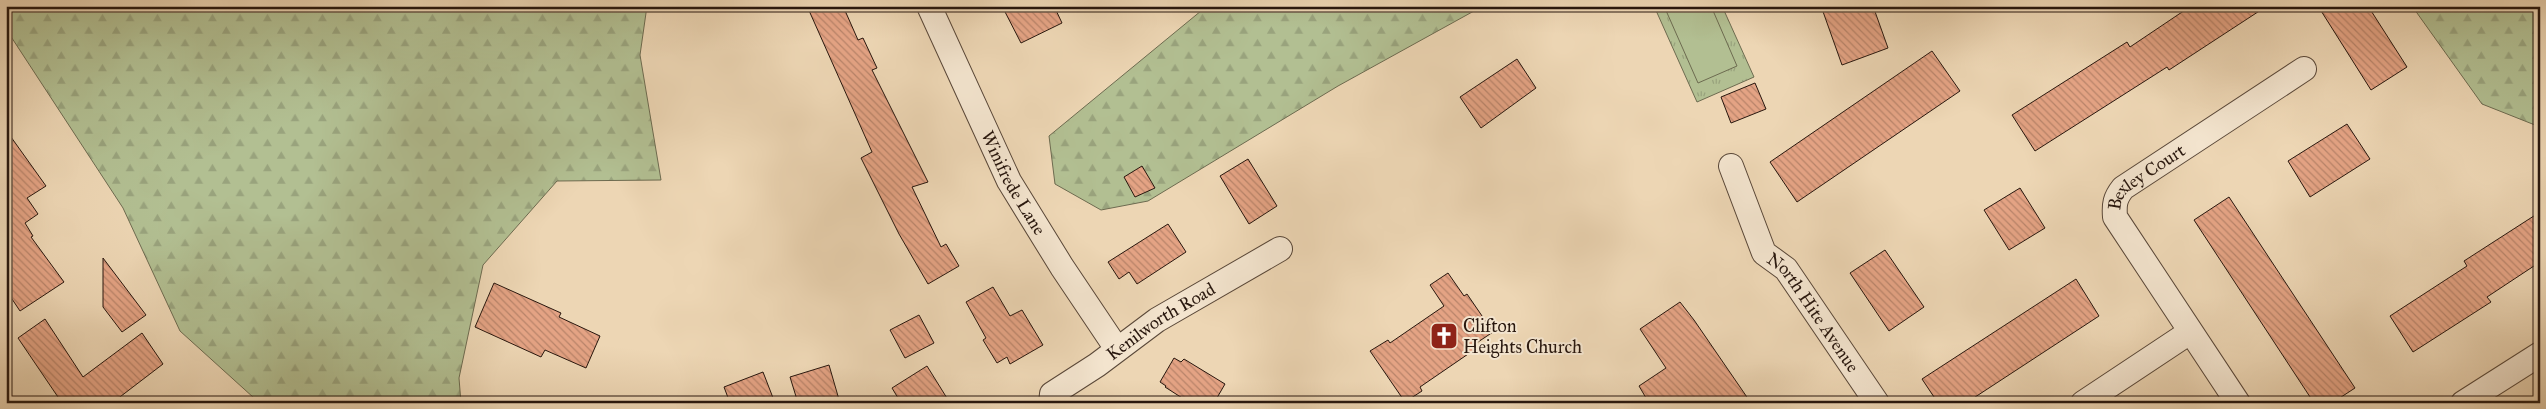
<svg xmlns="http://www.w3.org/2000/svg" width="2546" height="409" viewBox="0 0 2546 409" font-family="'IM FELL Great Primer',serif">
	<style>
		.forest { fill: url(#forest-firs); stroke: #6d6b50 }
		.park { fill: url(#park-tufts); stroke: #6d6b50 }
		.garden { fill: #b2bf92; stroke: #6d6b50 }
		.building { fill: url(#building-back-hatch); stroke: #28170e }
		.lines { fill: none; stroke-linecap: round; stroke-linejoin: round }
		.minor-casing { stroke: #594738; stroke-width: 26 }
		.minor { stroke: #f3e4ce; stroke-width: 24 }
		.labels { text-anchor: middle; stroke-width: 4; stroke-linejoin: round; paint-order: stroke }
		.street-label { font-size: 18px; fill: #28170e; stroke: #f3e4ce }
		.poi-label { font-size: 18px; fill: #28170e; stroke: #f3e4ce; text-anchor: start }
	</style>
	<defs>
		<pattern id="forest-firs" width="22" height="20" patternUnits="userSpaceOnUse" patternTransform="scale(1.25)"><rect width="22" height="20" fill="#b2bf92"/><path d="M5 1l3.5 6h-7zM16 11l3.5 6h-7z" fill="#99a37d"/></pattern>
		<pattern id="park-tufts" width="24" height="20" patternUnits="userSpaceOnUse" patternTransform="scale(1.25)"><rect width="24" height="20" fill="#b2bf92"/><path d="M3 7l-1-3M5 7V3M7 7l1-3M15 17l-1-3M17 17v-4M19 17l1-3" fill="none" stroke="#99a37d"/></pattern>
		<pattern id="building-back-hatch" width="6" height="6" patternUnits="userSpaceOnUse" patternTransform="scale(1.25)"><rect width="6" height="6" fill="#e4a384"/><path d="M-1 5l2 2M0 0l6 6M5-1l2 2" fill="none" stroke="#b9846a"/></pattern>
	</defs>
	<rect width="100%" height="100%" fill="#edd6b4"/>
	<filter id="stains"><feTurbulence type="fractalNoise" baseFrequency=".004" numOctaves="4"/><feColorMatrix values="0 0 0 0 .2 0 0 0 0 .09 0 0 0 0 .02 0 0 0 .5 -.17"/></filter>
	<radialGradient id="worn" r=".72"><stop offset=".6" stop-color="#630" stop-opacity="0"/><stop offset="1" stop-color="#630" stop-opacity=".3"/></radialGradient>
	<!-- forest -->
	<path class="forest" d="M 6,6 L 647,6 L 640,55 L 661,180 L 557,181 L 483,265 L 459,378 L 461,403 L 255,403 L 254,398 L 180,331 L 123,208 L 6,29 Z
		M 1207,6 L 1483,6 L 1338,86 L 1148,201 L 1101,210 L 1055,184 L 1049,136 Z
		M 2412,6 L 2540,6 L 2540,127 L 2482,104 Z"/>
	<!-- park -->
	<path class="park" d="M 1654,6 L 1722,6 L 1754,77 L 1697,102 Z"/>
	<!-- garden -->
	<path class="garden" d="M 1664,6 L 1711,6 L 1737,66 L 1698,83 Z"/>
	<!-- building -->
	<path class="building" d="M 807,6 L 843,6 L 858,40 L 863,38 L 877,68 L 872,70 L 928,182 L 912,187 L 941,247 L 946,244 L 959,266 L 928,284 L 899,234 L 861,158 L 872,152 Z
		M 1002,6 L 1054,6 L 1062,23 L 1021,43 Z
		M 1821,6 L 1873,6 L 1888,48 L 1842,65 Z
		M 2191,6 L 2267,6 L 2169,70 L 2167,67 L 2035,151 L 2012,115 L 2127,42 L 2130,47 Z
		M 2318,6 L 2368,6 L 2407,67 L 2371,90 Z
		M 1932,51 L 1960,91 L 1797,202 L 1770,162 Z
		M 1517,59 L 1536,88 L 1481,128 L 1460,97 Z
		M 1755,83 L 1766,109 L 1731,123 L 1721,97 Z
		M 2347,124 L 2370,159 L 2310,197 L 2288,161 Z
		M 6,130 L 46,186 L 27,198 L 38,214 L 25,223 L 33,236 L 31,237 L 64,282 L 20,311 L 6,290 Z
		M 1248,159 L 1277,206 L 1249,224 L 1220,176 Z
		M 1142,166 L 1155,188 L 1135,197 L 1124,177 Z
		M 2020,188 L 2045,228 L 2009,250 L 1984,210 Z
		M 2229,197 L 2355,388 L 2332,403 L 2314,403 L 2194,220 Z
		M 2540,212 L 2540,262 L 2487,297 L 2491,302 L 2413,352 L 2390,316 L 2467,266 L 2464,261 Z
		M 1168,224 L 1186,252 L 1137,284 L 1129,272 L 1119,279 L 1108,262 Z
		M 1885,250 L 1924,307 L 1889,331 L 1850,273 Z
		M 103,258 L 146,315 L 122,332 L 103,307 Z
		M 1448,273 L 1464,296 L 1467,294 L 1493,332 L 1472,346 L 1474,350 L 1420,387 L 1422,391 L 1405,402 L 1370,351 L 1388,340 L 1390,343 L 1444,306 L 1430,285 Z
		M 2076,279 L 2099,316 L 1966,403 L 1938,403 L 1922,379 Z
		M 494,283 L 561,313 L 559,317 L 600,336 L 586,368 L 545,350 L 541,357 L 475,327 Z
		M 993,287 L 1010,316 L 1022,310 L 1043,345 L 1010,364 L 1007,357 L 997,363 L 983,340 L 986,338 L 966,302 Z
		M 1680,302 L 1694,320 L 1751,403 L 1649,403 L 1639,386 L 1666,368 L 1640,329 Z
		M 919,315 L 934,343 L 905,358 L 890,330 Z
		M 45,319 L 83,377 L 142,333 L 163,364 L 112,403 L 62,403 L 18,338 Z
		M 1174,358 L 1181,362 L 1184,359 L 1225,384 L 1214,403 L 1190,403 L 1165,387 L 1166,386 L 1160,382 Z
		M 829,365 L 840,403 L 798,403 L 790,377 Z
		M 927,366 L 950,403 L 901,403 L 892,388 Z
		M 763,372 L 775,403 L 730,403 L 724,387 Z"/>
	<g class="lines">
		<defs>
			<g id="minor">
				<path id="s1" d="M 929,6 L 1009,181 L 1062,267 L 1117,349"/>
				<path id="s2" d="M 1731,166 L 1764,253 L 1786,269 L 1877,403"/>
				<path id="s3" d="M 1051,403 L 1052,394 L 1097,365 L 1157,320 L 1280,249"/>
				<path d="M 2083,403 L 2190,332"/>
				<path id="s4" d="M 2238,403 L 2115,217 C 2114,204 2115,198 2123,188 L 2304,69"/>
				<path d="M 2463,403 L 2540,354"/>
			</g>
		</defs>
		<!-- minor casing -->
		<use href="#minor" class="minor-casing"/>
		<!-- minor -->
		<use href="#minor" class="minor"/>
	</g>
	<!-- icons -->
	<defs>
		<symbol id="church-square" viewBox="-11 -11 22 22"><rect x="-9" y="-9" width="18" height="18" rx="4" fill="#8f2418" stroke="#f3e4ce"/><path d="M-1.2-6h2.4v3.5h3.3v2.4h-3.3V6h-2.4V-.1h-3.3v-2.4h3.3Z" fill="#fff"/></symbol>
	</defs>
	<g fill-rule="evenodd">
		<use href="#church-square" x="1428" y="320" width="32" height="32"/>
	</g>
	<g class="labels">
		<!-- street labels -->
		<g class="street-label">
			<text dy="6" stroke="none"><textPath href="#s4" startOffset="278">Bexley Court</textPath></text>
			<text dy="6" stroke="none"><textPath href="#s1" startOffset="196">Winifrede Lane</textPath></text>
			<text dy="6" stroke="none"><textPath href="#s2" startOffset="171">North Hite Avenue</textPath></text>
			<text dy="6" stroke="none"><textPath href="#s3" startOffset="140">Kenilworth Road</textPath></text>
		</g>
		<!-- poi labels -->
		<g class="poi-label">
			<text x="1463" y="332">Clifton<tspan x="1463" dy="21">Heights Church</tspan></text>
		</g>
	</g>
	<!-- margin -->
	<rect width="2546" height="409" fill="none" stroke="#edd6b4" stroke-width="25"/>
	<rect x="8" y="8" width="2531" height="394" fill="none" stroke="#28170e" stroke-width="2.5"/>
	<rect x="12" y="12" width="2521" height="384" fill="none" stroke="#28170e"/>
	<rect width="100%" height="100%" filter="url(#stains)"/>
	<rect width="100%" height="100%" fill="url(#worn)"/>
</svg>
